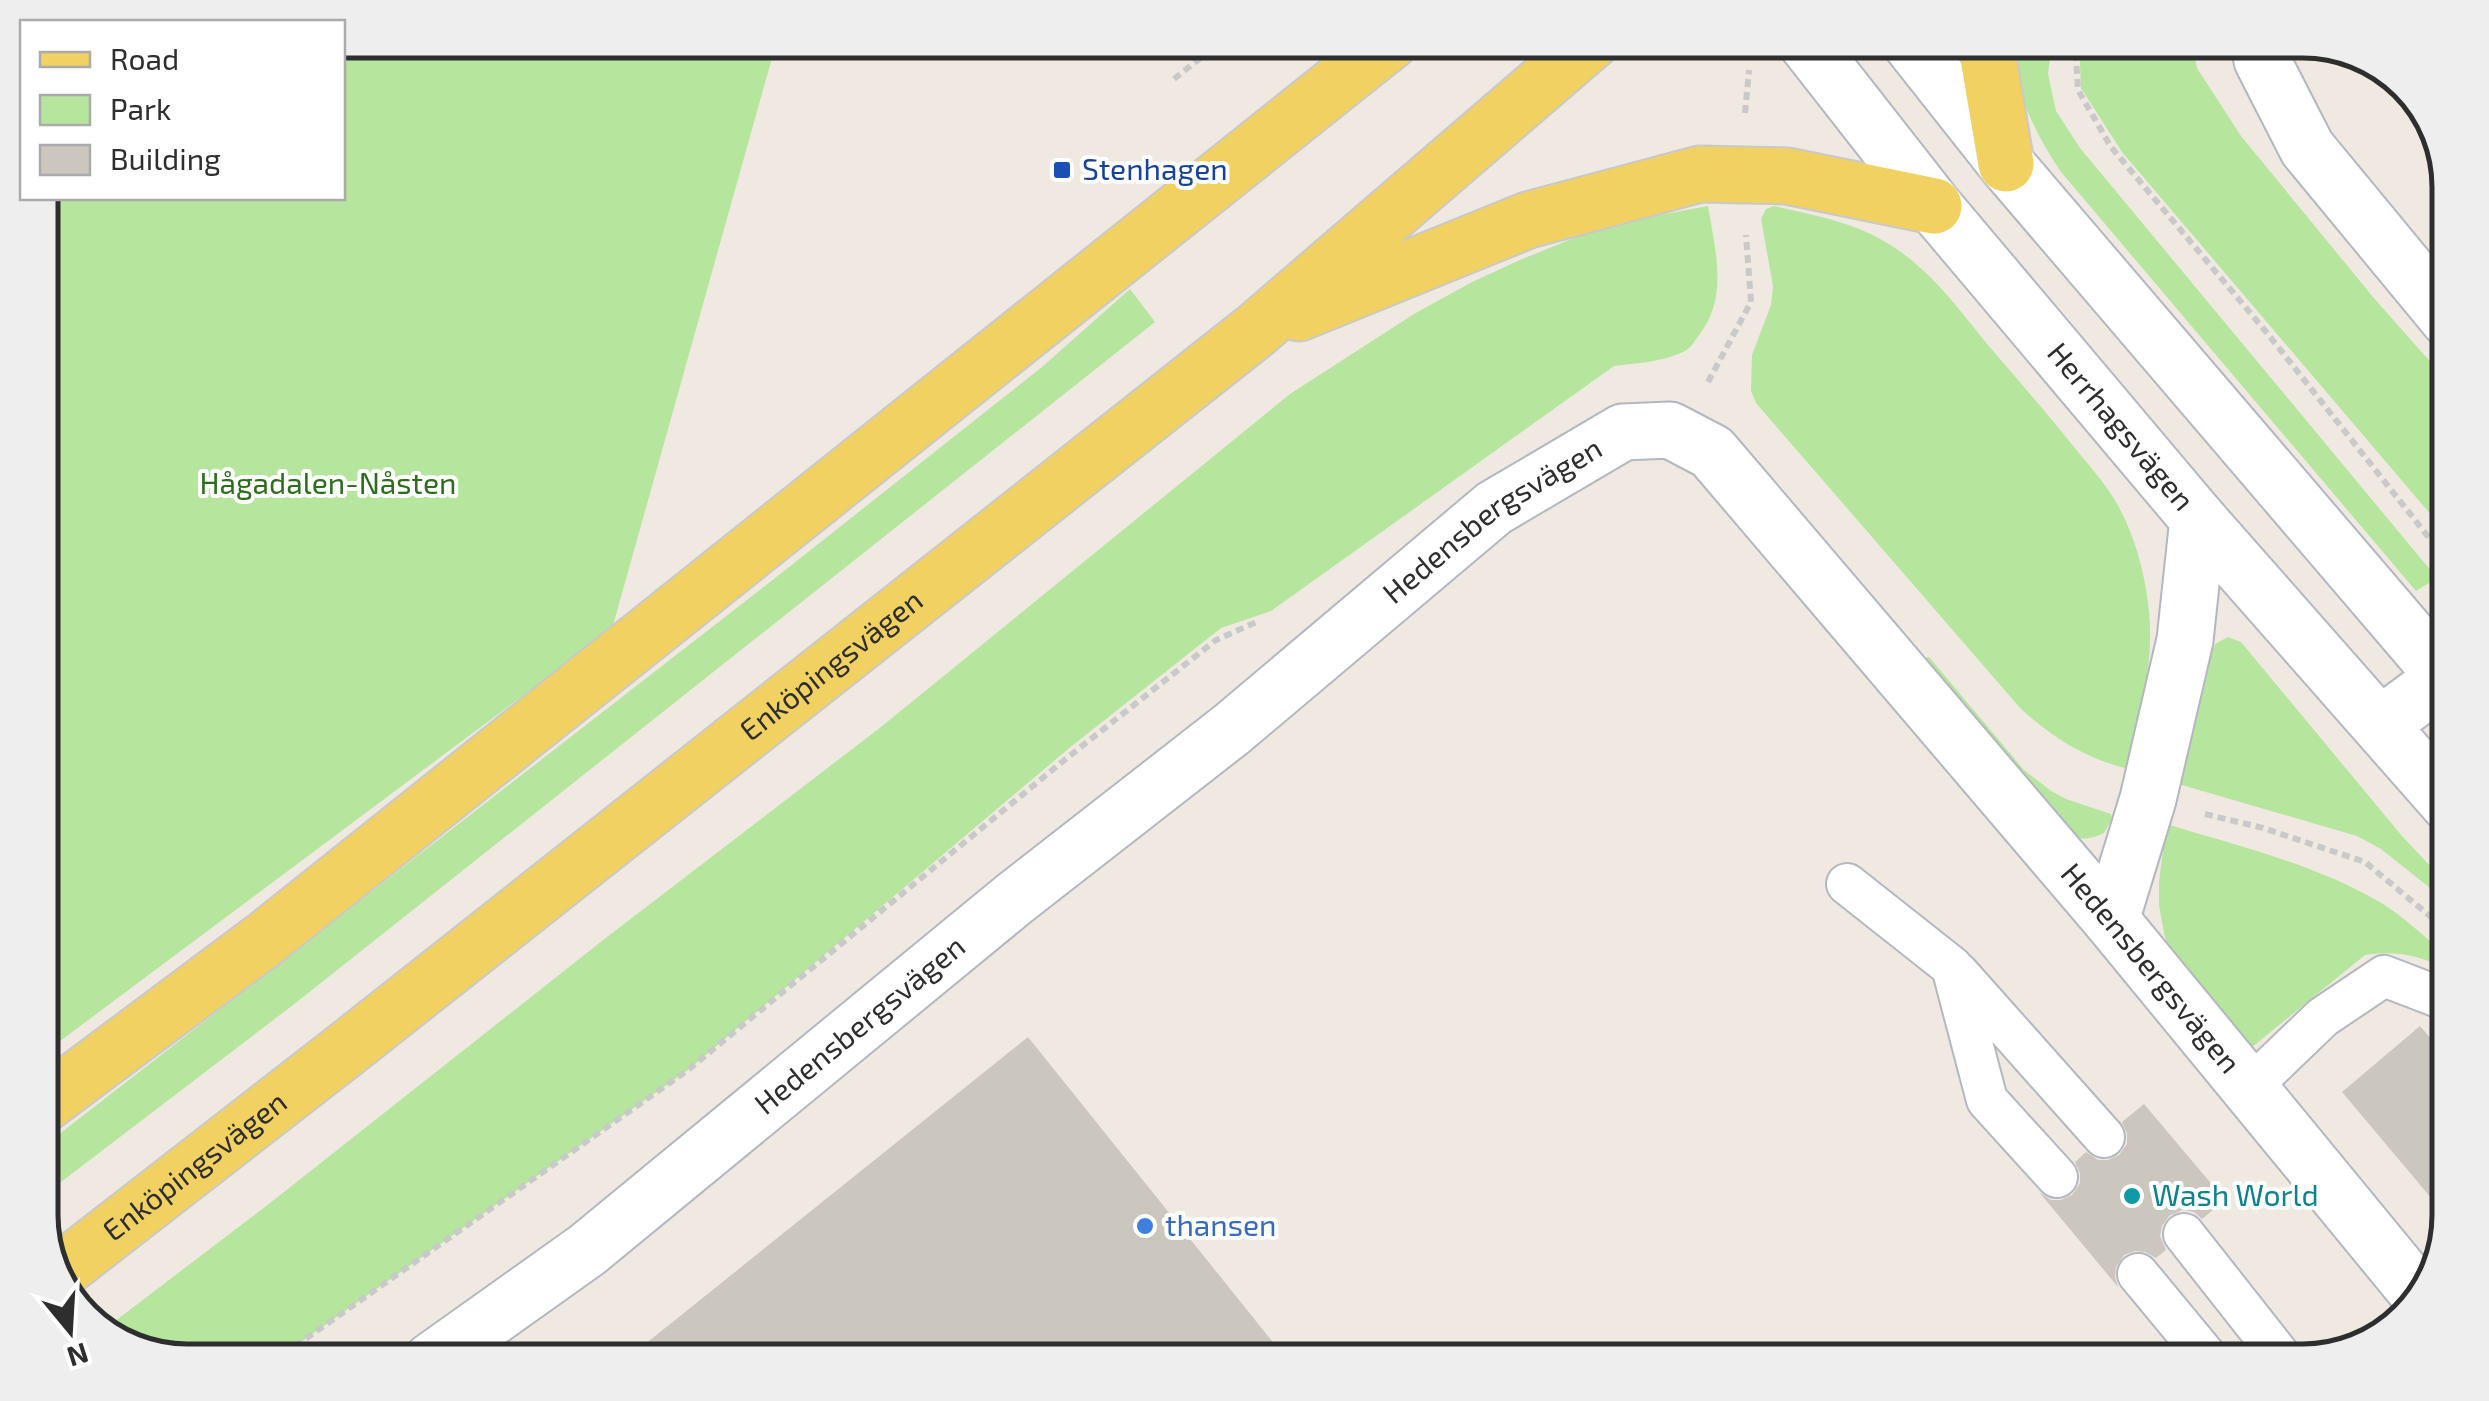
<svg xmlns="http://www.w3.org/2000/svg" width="2489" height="1401" viewBox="0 0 2489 1401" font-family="'Exo 2',sans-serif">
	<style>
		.green { fill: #b6e59e }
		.building { fill: #cbc7bf }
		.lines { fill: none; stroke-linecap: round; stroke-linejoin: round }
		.service-casing { stroke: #b4b7c1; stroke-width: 44 }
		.minor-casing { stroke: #b4b7c1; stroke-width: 59 }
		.tertiary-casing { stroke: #b4b7c1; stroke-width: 59 }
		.primary-casing { stroke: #c9c9c9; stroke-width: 59 }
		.path { stroke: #c9c9c9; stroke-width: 6; stroke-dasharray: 8 5; stroke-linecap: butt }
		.service { stroke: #fff; stroke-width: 40 }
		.minor { stroke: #fff; stroke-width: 55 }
		.tertiary { stroke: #fff; stroke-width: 55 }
		.primary { stroke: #f2d163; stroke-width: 55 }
		.transit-dot { fill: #1a4fb4; stroke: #fff; stroke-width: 4 }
		.culture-dot { fill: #0f9aa8; stroke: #fff; stroke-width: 4 }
		.shop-dot { fill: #3f7fe0; stroke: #fff; stroke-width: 4 }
		.labels { text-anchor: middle; stroke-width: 8; stroke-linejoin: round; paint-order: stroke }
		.transit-label { font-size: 30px; fill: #164399; stroke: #fff; text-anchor: start }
		.street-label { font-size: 30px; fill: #2e2e2e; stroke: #fff }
		.park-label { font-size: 30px; fill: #2c6e1b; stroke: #fff }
		.culture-label { font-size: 30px; fill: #0d838f; stroke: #fff; text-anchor: start }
		.shop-label { font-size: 30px; fill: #366cbe; stroke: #fff; text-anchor: start }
		.rim { fill: none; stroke: #2e2e2e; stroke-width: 5 }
	</style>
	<rect width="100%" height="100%" fill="#efe9e1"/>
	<!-- green -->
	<path class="green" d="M 343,40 L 777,40 L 612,629 L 40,1056 L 40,198 L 342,198 Z
		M 2009,40 L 2052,40 L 2048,74 L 2056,111 L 2080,148 L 2437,578 L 2416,591 L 2061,172 C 2035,134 2013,87 2009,40 Z
		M 2081,40 L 2191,40 L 2197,68 L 2241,136 L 2373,297 L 2449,383 L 2449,536 L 2122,152 L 2081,88 L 2079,44 Z
		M 1708,206 C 1715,250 1729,297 1699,335 C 1694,342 1691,348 1683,352 C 1662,362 1637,363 1614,366 L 1271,611 L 1221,628 L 1068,749 L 688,1070 L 274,1361 L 186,1361 L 114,1342 L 102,1331 L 265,1207 L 607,937 L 881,727 L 1290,394 L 1414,314 L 1472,282 L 1520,260 L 1606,225 Z
		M 1774,206 C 1814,215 1854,222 1889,244 C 1937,274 1964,318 2000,359 C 2025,388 2050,417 2074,447 C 2088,464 2104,482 2116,502 C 2133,531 2144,569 2148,603 C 2156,661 2140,713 2128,769 C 2083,757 2055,739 2021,709 L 1756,403 L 1751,391 L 1752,355 L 1771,305 L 1773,286 L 1761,219 L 1766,209 Z
		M 1130,289 L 1155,322 L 293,1005 L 40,1198 L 40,1149 L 774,579 L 1042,367 Z
		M 2228,637 L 2241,642 L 2402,836 L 2449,886 L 2449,903 L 2381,849 L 2357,836 L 2175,783 L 2208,662 L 2215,644 Z
		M 1929,657 L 2024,770 L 2051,791 L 2066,799 L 2111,814 L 2112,819 L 2104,833 C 2088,841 2076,839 2059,835 L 1914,661 Z
		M 2166,824 C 2238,846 2311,863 2376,900 C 2400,913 2427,939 2449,957 L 2449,971 C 2424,955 2393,950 2365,955 L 2241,1056 L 2173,964 L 2164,933 L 2159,905 L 2159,882 Z"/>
	<!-- building -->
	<path class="building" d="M 2420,1026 L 2449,1060 L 2448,1218 L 2342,1092 Z
		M 1028,1037 L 1288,1361 L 624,1361 Z
		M 2144,1104 L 2225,1200 L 2202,1219 L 2194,1212 L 2182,1210 L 2169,1216 L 2162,1226 L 2160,1236 L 2166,1250 L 2156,1258 L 2145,1252 L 2135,1251 L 2124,1255 L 2116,1267 L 2115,1277 L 2118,1287 L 2039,1192 L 2051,1200 L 2061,1200 L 2072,1195 L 2080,1183 L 2080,1173 L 2075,1162 L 2086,1152 L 2098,1160 L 2108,1160 L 2119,1155 L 2127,1144 L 2127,1133 L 2122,1122 Z"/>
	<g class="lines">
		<defs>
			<path id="service" d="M 1847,884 L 1952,967 L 1987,1100 L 2057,1177
				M 1958,973 L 2104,1137
				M 2249,1088 L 2323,1017 L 2384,976 L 2449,1001
				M 2184,1234 L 2284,1361
				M 2138,1274 L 2210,1361"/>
			<g id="minor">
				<path d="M 2258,40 L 2262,60 L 2307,148 L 2449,320"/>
				<path d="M 2380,725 L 2449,674"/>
				<path d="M 2111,920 L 2148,799 L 2185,640 L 2198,519"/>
				<path id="s1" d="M 431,1361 L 587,1250 L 1014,899 L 1232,729 L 1494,508 L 1623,432 L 1670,430 L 1712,452 L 2111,920 L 2421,1297"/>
			</g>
			<g id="tertiary">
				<path id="s2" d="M 1804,40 L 1934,206 L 2198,519 L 2449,804"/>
				<path d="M 1908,40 L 2006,164 L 2449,682"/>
			</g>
			<g id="primary">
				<path d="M 1985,40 L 2006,164"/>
				<path d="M 1299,313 L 1528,220 L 1700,174 L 1787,176 L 1934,206"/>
				<path d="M 40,1107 L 265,939 L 1392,40"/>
				<path id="s3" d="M 57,1274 L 344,1051 L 1255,331 L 1593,40"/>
			</g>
		</defs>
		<!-- service casing -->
		<use href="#service" class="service-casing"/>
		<!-- minor casing -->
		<use href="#minor" class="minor-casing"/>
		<!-- tertiary casing -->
		<use href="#tertiary" class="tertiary-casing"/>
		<!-- primary casing -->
		<use href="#primary" class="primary-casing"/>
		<!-- path -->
		<path class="path" d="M 2075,40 L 2078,90 L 2111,147 L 2267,333 L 2449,563
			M 1174,79 L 1223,40
			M 1745,113 L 1749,70
			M 1708,382 L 1751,302 L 1746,235
			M 2205,814 L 2263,828 L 2365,862 L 2449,932
			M 274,1361 L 688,1070 L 1062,762 L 1216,640 L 1259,621"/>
		<!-- service -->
		<use href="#service" class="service"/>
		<!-- minor -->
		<use href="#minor" class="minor"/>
		<!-- tertiary -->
		<use href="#tertiary" class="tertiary"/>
		<!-- primary -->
		<use href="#primary" class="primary"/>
	</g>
	<!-- markers -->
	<rect class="transit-dot" x="1052" y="160" width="20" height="20" rx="5"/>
	<circle class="culture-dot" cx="2132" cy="1196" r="10"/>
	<circle class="shop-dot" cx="1145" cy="1226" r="10"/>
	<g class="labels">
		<!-- transit labels -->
		<g class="transit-label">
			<text x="1082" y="180">Stenhagen</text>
		</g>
		<!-- street labels -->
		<g class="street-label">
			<text dy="10" stroke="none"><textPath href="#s2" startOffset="500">Herrhagsvägen</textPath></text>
			<text dy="10" stroke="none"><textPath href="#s1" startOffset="1355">Hedensbergsvägen</textPath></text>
			<text dy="10" stroke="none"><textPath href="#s3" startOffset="985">Enköpingsvägen</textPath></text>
			<text dy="10" stroke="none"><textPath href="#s1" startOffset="2285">Hedensbergsvägen</textPath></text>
			<text dy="10" stroke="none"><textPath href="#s1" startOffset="545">Hedensbergsvägen</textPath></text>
			<text dy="10" stroke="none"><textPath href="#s3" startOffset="175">Enköpingsvägen</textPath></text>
		</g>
		<!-- park labels -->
		<g class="park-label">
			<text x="328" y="494">Hågadalen-Nåsten</text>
		</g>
		<!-- culture labels -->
		<g class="culture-label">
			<text x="2152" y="1206">Wash World</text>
		</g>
		<!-- shop labels -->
		<g class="shop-label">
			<text x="1165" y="1236">thansen</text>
		</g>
	</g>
	<!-- crop -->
	<path d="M0 0H2489V1401H0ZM187 58H2303A129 129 0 0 1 2432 187V1215A129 129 0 0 1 2303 1344H187A129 129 0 0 1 58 1215V187A129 129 0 0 1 187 58Z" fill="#eee" fill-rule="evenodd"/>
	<path class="rim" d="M187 58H2303A129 129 0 0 1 2432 187V1215A129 129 0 0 1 2303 1344H187A129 129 0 0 1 58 1215V187A129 129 0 0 1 187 58Z"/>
	<!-- legend -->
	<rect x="20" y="20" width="325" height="180" fill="#ffffff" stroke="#ababab" stroke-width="2.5"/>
	<rect x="40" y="52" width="50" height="15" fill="#f2d163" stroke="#ababab" stroke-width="2.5"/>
	<text x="110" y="70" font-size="30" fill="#2e2e2e">Road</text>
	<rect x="40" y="95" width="50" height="30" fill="#b6e59e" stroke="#ababab" stroke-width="2.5"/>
	<text x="110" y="120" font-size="30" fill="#2e2e2e">Park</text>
	<rect x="40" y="145" width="50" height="30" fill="#cbc7bf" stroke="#ababab" stroke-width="2.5"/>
	<text x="110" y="170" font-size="30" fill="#2e2e2e">Building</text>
	<!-- north arrow -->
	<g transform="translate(70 1331) rotate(162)" stroke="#ffffff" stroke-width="8" paint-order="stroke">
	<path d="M0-8L18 38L0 25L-18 38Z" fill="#2e2e2e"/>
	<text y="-15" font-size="28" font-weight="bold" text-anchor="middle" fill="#2e2e2e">N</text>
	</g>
</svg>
